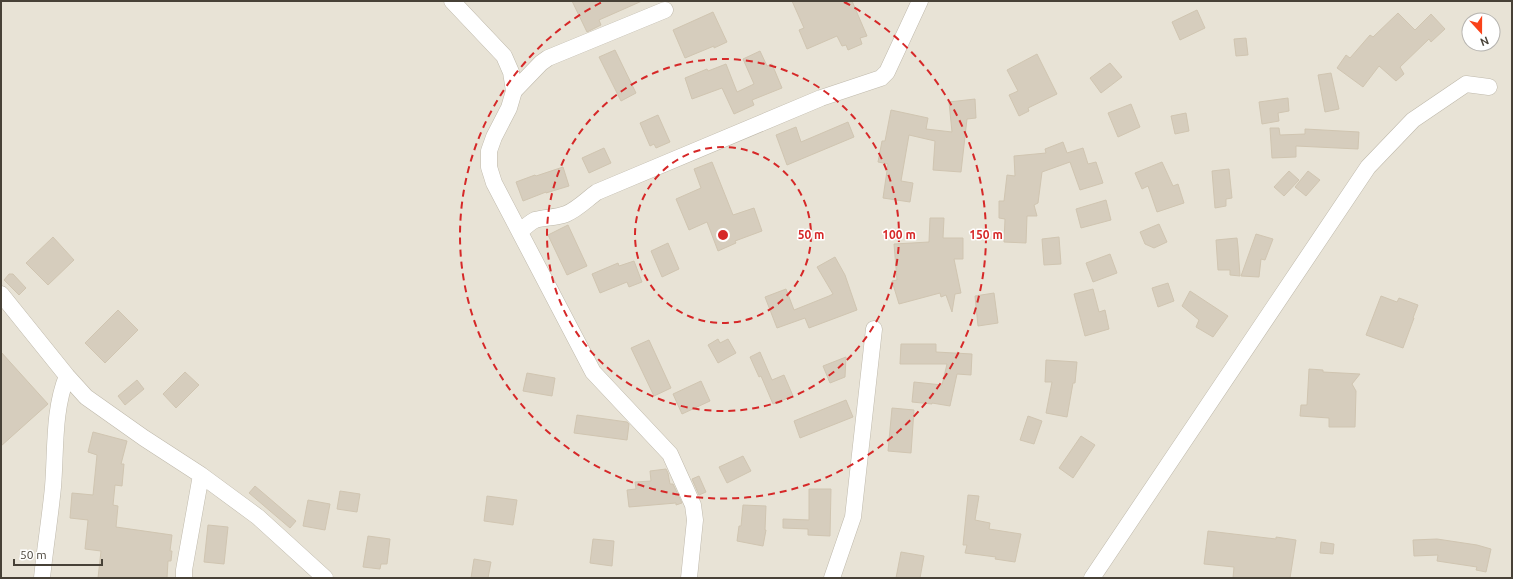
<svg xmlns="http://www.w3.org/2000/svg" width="1513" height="579" viewBox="0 0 1513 579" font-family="Ubuntu,sans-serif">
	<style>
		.residential { fill: #e8e3d6; fill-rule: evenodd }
		.building { fill: #d6cdbd; stroke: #d0c5b1 }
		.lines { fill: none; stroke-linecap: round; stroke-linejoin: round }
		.minor-casing { stroke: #bfb9ab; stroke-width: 17 }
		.minor { stroke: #fff; stroke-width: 16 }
		.ring { fill: none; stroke: #d62828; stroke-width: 2; stroke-dasharray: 7 5 }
		.centre { fill: #d62828; stroke: #fff; stroke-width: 2 }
		.ring-label { font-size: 12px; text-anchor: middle; font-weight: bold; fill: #d62828; stroke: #fff; stroke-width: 3; stroke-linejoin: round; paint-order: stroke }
	</style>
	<rect width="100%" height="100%" fill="#f4f1e8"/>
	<!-- residential -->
	<path class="residential" d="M 1,1 L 1512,1 L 1512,578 L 1,578 ZM 1469,20 L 1493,20 L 1493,44 L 1469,44 Z"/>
	<!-- building -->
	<path class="building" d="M 572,1 L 642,1 L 599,20 L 601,25 L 587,32 Z
		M 792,1 L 852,1 L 867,36 L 860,38 L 862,44 L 848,50 L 846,45 L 842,46 L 837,36 L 807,49 L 799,30 L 804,28 Z
		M 1197,10 L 1205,28 L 1180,40 L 1172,22 Z
		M 713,12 L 727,42 L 714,48 L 714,46 L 685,58 L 673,30 Z
		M 1398,13 L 1415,30 L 1431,14 L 1445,29 L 1431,42 L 1429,39 L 1400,67 L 1404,74 L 1396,81 L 1379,66 L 1363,87 L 1337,68 L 1346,55 L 1350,58 L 1370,35 L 1373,37 Z
		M 1246,38 L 1248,55 L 1236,56 L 1234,39 Z
		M 615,50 L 636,93 L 621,101 L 599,57 Z
		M 760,51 L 767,66 L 772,64 L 782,88 L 752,100 L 754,105 L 734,114 L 722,88 L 692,99 L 685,78 L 707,69 L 708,71 L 726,64 L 737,92 L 754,84 L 743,59 Z
		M 1037,54 L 1057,94 L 1028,108 L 1029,111 L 1019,116 L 1009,95 L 1018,91 L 1007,70 Z
		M 1110,63 L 1122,77 L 1101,93 L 1090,78 Z
		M 1331,73 L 1339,109 L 1325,112 L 1318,75 Z
		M 1288,98 L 1289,111 L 1278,113 L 1279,121 L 1262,124 L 1259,102 Z
		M 975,99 L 976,118 L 967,119 L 961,172 L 933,170 L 935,141 L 909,135 L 901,181 L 913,183 L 910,202 L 883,198 L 888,164 L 878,162 L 882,141 L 885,141 L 891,110 L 928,118 L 926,129 L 952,132 L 949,102 Z
		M 1131,104 L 1140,127 L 1118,137 L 1108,113 Z
		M 1186,113 L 1189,131 L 1175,134 L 1171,116 Z
		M 658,115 L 670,142 L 656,148 L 654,144 L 650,146 L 640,123 Z
		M 848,122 L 854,137 L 787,165 L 776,135 L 796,127 L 801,142 Z
		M 1270,128 L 1279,128 L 1280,135 L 1305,134 L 1305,129 L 1359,132 L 1358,149 L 1296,146 L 1296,157 L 1272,158 Z
		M 1063,142 L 1067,153 L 1083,148 L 1088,164 L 1096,162 L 1103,183 L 1080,190 L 1070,162 L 1042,172 L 1038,203 L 1034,205 L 1037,216 L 1027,216 L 1026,243 L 1004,242 L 1005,219 L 999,218 L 999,201 L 1004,201 L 1007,175 L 1015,176 L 1014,156 L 1046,153 L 1045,149 Z
		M 604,148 L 611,163 L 589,173 L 582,158 Z
		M 712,162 L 733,215 L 754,208 L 762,231 L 735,241 L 736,243 L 718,251 L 707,222 L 689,230 L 676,199 L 701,188 L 694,169 Z
		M 1162,162 L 1173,186 L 1178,184 L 1184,203 L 1157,212 L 1148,186 L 1142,189 L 1135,173 Z
		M 563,167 L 569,186 L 546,193 L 546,192 L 523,201 L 516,182 L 535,175 L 536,176 Z
		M 1229,169 L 1232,198 L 1226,199 L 1226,206 L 1215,208 L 1212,171 Z
		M 1289,171 L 1299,180 L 1284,196 L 1274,187 Z
		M 1308,171 L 1320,180 L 1306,196 L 1295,187 Z
		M 1106,200 L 1111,220 L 1081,228 L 1076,209 Z
		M 930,218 L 944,218 L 943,238 L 963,238 L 963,259 L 954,259 L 961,293 L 955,294 L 952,312 L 946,295 L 941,297 L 940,293 L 899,304 L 892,281 L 897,280 L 894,244 L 929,242 Z
		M 1159,224 L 1167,242 L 1154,248 L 1145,244 L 1140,232 Z
		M 568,225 L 587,266 L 567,275 L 548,235 Z
		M 1256,234 L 1273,239 L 1265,260 L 1261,259 L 1259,277 L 1241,276 Z
		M 53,237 L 74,260 L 48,285 L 26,263 Z
		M 1059,237 L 1061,264 L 1044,265 L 1042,239 Z
		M 1237,238 L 1238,247 L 1240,276 L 1230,275 L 1230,270 L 1218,270 L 1216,240 Z
		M 668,243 L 679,269 L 662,277 L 651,251 Z
		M 1110,254 L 1117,273 L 1093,282 L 1086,263 Z
		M 835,257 L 845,275 L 857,310 L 809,328 L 805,318 L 777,328 L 765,297 L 786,289 L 794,310 L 829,296 L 833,294 L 817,267 Z
		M 634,261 L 642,282 L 629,287 L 627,282 L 600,293 L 592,274 L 618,263 L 619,266 Z
		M 9,274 L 13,274 L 26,288 L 19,295 L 4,280 Z
		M 1168,283 L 1174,301 L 1158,307 L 1152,288 Z
		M 1093,289 L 1099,312 L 1105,310 L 1109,329 L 1085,336 L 1074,294 Z
		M 1190,291 L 1228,316 L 1213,337 L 1196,327 L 1199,320 L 1182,306 Z
		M 994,293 L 998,323 L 978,326 L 975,296 Z
		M 1381,296 L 1397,302 L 1399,298 L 1418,305 L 1413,318 L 1414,318 L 1403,348 L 1366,335 Z
		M 118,310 L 138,330 L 105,363 L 85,343 Z
		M 718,339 L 720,343 L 728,339 L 736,353 L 718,363 L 708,345 Z
		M 649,340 L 671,388 L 654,396 L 631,348 Z
		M 901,344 L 936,344 L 936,352 L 972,354 L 971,375 L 957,374 L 950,406 L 932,403 L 932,404 L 912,402 L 914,382 L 942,385 L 947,364 L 900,364 Z
		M 1,352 L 48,404 L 1,446 Z
		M 760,352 L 772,380 L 784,375 L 793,396 L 773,404 L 761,376 L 759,377 L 750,357 Z
		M 846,357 L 845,377 L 830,383 L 823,366 Z
		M 1046,360 L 1077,362 L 1075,383 L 1073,383 L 1067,417 L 1046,413 L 1052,382 L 1045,382 Z
		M 1309,369 L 1323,370 L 1323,372 L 1360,374 L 1352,384 L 1356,391 L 1355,427 L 1329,427 L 1329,418 L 1300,416 L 1301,405 L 1307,405 Z
		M 185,372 L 199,385 L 176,408 L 163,394 Z
		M 527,373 L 555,378 L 552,396 L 523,391 Z
		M 137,380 L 144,389 L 125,405 L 118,396 Z
		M 701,381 L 710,401 L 682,414 L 673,394 Z
		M 846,400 L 853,417 L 800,438 L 794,421 Z
		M 892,408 L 914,410 L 911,453 L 888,451 Z
		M 577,415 L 627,422 L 629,424 L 627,440 L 574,433 Z
		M 1028,416 L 1042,421 L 1034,444 L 1020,440 Z
		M 93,432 L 127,441 L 121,464 L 124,464 L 122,486 L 115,485 L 113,505 L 118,506 L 116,527 L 172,535 L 170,551 L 172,551 L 171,561 L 168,561 L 167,578 L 98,578 L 101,551 L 85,549 L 88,520 L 70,518 L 72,493 L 93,495 L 97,455 L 88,452 Z
		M 1081,436 L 1095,445 L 1073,478 L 1059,468 Z
		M 743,456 L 751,471 L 727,483 L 719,467 Z
		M 666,469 L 668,473 L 670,484 L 673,484 L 682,503 L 676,505 L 676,503 L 629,507 L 627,490 L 636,489 L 635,482 L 651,481 L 650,471 Z
		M 699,476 L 706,492 L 699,495 L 692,479 Z
		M 255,486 L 296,521 L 290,528 L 249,493 Z
		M 809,489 L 831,489 L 830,536 L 808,535 L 808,529 L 783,528 L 783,519 L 809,520 Z
		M 340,491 L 360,494 L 357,512 L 337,509 Z
		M 968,495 L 979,496 L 975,520 L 990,523 L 989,529 L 1021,534 L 1015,562 L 995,559 L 996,557 L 965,553 L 967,545 L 963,545 Z
		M 487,496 L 517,500 L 513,525 L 484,521 Z
		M 308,500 L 330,504 L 325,530 L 303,526 Z
		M 743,505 L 766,506 L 765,530 L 766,530 L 763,546 L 737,541 L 739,526 L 741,526 Z
		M 208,525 L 228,527 L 224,564 L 204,562 Z
		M 1208,531 L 1276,539 L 1276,537 L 1296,540 L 1290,578 L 1233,578 L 1234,567 L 1204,564 Z
		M 368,536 L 390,539 L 387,564 L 381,564 L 380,569 L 363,567 Z
		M 593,539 L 614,541 L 612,566 L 590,563 Z
		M 1437,539 L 1477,545 L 1491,549 L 1486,572 L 1476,570 L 1477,567 L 1437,561 L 1438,555 L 1414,556 L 1413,540 Z
		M 1321,542 L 1334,544 L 1333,554 L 1320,553 Z
		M 901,552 L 924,556 L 920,578 L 896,578 Z
		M 474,559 L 491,562 L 488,578 L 471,578 Z"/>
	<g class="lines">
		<defs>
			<path id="minor" d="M 452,1 L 504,56 L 511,72 L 514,91 L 509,108 L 494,137 L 489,151 L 489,167 L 494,183 L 593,372 L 670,454 L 693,505 L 695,520 L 689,578
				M 514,91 L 541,63 L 548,58 L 665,10
				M 520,232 C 524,228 529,223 535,220 C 545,217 556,218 566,214 C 578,209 587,199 597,192 L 821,98 L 881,78 L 887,72 L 920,1
				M 1,294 L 67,376 L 86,397 L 144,438 L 201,475 L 258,517 L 325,578
				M 42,578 C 45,548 50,518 53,487 C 56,451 53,410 67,376
				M 184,578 L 184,570 L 201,475
				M 832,578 L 853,517 L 874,329
				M 1092,578 L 1368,167 L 1413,120 L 1466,84 L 1489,87"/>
		</defs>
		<!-- minor casing -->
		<use href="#minor" class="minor-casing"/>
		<!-- minor -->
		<use href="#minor" class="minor"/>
	</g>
	<!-- distance rings -->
	<g class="ring">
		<circle cx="723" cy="235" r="88"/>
		<circle cx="723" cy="235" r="176"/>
		<path d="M844 2A263 263 0 1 1 602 2"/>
	</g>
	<circle cx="723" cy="235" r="6" class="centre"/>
	<g class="ring-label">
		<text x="811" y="239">50 m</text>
		<text x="899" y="239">100 m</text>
		<text x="986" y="239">150 m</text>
	</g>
	<!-- border -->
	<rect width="1513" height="579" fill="none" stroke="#474137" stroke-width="4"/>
	<!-- north arrow -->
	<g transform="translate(1481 32) rotate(159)"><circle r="19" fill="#ffffff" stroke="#b5b3af"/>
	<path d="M0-3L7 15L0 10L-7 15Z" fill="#f9421a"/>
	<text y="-6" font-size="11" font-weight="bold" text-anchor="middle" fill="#474137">N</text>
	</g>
	<!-- scale -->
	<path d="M14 559v6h88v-6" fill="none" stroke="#474137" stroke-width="2"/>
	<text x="20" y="559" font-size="12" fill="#474137" stroke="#ffffff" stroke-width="3" paint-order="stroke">50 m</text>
</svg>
